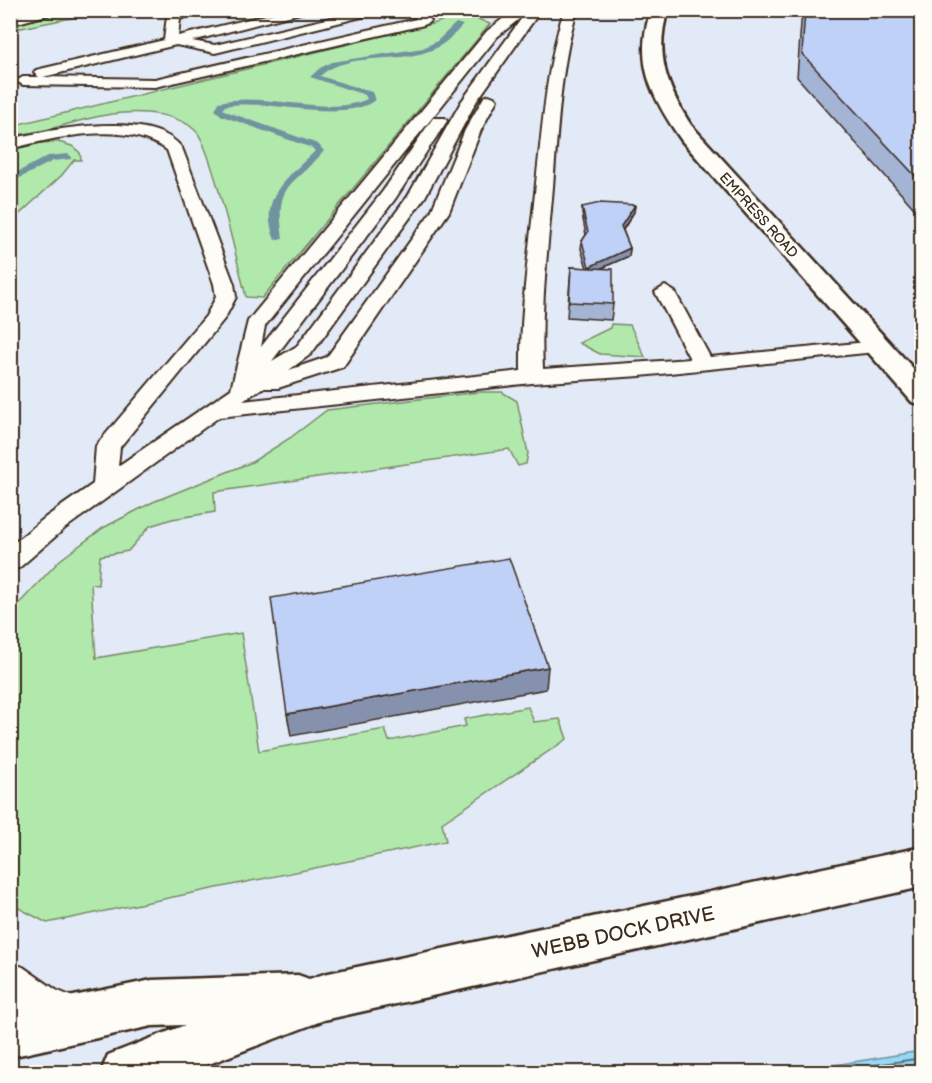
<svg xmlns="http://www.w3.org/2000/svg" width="932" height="1083" viewBox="0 0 932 1083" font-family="'Balsamiq Sans',sans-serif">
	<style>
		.built { fill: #e2e9f7 }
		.green { fill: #b1e9ac; stroke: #768a65; stroke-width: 1.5 }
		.water { fill: #95d9f7; stroke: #7193a0; stroke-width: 1.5 }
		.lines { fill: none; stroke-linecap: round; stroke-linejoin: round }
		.shore { stroke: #5f7075; stroke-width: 2 }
		.stream { fill: #7193a0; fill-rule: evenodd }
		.lane-casing { stroke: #3b2a1e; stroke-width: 4 }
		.street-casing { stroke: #3b2a1e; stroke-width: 5 }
		.secondary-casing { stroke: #3b2a1e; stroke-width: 5 }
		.lane { fill: #fdfcf7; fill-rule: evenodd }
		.street { fill: #fdfcf7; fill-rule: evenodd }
		.secondary { fill: #fdfcf7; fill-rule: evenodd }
		.wall { fill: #a4b4d4; stroke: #3b2a1e; stroke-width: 1.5 }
		.shaded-wall { fill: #8692ad; stroke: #3b2a1e; stroke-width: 1.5 }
		.building { fill: #bfd1f7; stroke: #3b2a1e; stroke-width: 1.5 }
		.labels { text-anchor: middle; stroke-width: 4.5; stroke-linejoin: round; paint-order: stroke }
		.far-street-label { font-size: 14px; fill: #3b2a1e; stroke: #fdfcf7 }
		.near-street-label { font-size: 20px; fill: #3b2a1e; stroke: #fdfcf7 }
	</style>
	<rect width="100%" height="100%" fill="#f1f3f7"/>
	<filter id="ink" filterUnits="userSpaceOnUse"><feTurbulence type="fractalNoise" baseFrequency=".0167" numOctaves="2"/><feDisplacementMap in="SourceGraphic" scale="12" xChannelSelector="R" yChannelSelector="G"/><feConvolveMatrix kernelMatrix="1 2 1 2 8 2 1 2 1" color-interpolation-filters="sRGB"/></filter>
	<g filter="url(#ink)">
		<!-- built -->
		<path class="built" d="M 107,10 L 921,11 L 921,1072 L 11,1072 L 11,30 Z"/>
		<!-- green -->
		<path class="green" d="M 11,10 L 106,11 L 11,30 Z
			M 454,16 L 478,19 L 490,24 L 262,298 L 246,297 C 239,268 211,146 196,131 C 179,114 145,111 122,113 C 85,115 48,134 11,135 L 11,126 L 436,23 Z
			M 58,142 L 72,146 L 80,153 L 81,160 L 74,160 L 62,175 L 11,222 L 11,150 L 40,143 Z
			M 611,324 L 630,325 L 645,357 L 600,354 L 579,343 L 610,328 Z
			M 479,392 L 502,392 L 517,401 L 528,453 L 526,464 L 518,466 L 509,449 L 214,492 L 215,512 L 172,519 L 150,526 L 128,551 L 100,556 L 98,585 L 91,584 L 96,658 L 241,633 L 259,751 L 385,729 L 389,741 L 466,726 L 464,719 L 528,707 L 534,722 L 560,719 L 567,739 L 442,823 L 446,841 L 47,923 L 11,904 L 10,613 L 60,560 L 103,528 L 153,502 L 252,462 L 290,438 L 327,410 Z"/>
		<!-- water -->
		<path class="water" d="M 921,1051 L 921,1072 L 792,1072 Z"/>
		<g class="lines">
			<!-- shore -->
			<path class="shore" d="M 830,1072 L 922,1058"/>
			<!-- stream -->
			<path class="stream" d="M 456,23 L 463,25 C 454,35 442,47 429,51 C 395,64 348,51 320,76 L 372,92 L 375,100 C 345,124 266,98 225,106 L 223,109 L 228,112 L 318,144 L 324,151 C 293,188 274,181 283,238 L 275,240 C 257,196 288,178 315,151 L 312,148 L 222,116 L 215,110 L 219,102 C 265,92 329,117 367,99 L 365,95 L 310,77 L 320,68 L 332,62 L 423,48 L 437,41 Z
				M 68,154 L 72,157 L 71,159 L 53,161 L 10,183 L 10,176 L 48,156 Z"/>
			<defs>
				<path id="lane" d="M 40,10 L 66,10 L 10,25 L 10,17 Z
					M 181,10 L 207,10 L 180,19 L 178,36 L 287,10 L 312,10 L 192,41 L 215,45 L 365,10 L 390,10 L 215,53 L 176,45 L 43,77 L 155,79 L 416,19 L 412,10 L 425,10 L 431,21 L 424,25 L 155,87 L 23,85 L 16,81 L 23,77 L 39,77 L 34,73 L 36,70 L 164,40 L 167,16 Z
					M 514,10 L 541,10 L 476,102 L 425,197 L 311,354 L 289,370 L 327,357 L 431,212 L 465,130 L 484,97 L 489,95 L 494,97 L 497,100 L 481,130 L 449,212 L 343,367 L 278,388 L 262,388 L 243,401 L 521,371 C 520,308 530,245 536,183 C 543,125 546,67 564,10 L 577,10 C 560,68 558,127 553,187 C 548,247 540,308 543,369 L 690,359 L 655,292 L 665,286 L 675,292 L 710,357 L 878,341 L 885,343 L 888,347 L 885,351 L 640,376 L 532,383 L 219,417 L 64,529 L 19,568 L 10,570 L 10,546 L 46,517 L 93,484 L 96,446 L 100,441 L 206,316 L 216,297 L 214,284 L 167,150 C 124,120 57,137 10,149 L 10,139 C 51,129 153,109 182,148 L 234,284 L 236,297 L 225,318 L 120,447 L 118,466 L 231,389 L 248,321 L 487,31 ZM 524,15 L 461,102 L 408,196 L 297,346 L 272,361 L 395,199 L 447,121 L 445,118 L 433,118 L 383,191 L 261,347 L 265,326 L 497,37 Z
					M 10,962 L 23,967 L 56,990 L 87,1003 L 92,1016 L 87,1029 L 74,1034 L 30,1016 L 10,1001 Z"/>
				<path id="street" d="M 651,10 L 668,10 C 654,54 667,88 691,125 L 922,378 L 922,405 L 912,402 L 682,141 C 652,98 633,63 651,10 Z"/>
				<path id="secondary" d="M 922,847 L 922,887 L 324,1020 L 188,1072 L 101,1072 L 108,1055 L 185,1025 L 152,1026 L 10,1057 L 10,1009 L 152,980 L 298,975 L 309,979 L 324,974 Z"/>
			</defs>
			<!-- lane casing -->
			<use href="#lane" class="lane-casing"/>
			<!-- street casing -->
			<use href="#street" class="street-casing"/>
			<!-- secondary casing -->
			<use href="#secondary" class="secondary-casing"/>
			<!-- lane -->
			<use href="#lane" class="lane"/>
			<!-- street -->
			<use href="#street" class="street"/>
			<!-- secondary -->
			<use href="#secondary" class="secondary"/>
		</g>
		<!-- wall -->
		<path class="wall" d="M 802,10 L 921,10 L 921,216 L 797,77 Z
			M 635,205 L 634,212 L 623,230 L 630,248 L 629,256 L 602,268 L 613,304 L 611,320 L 567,317 L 571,267 L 587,268 L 581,249 L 582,241 L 586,235 L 582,214 L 582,207 Z"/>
		<!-- shaded-wall -->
		<path class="shaded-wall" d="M 635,205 L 634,212 L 620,234 L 621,226 Z
			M 630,248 L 629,256 L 588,274 L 589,267 Z
			M 548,667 L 546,689 L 291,736 L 287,714 Z"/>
		<!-- building -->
		<path class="building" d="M 805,10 L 921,10 L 921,182 L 802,54 Z
			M 600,203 L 635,205 L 621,226 L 630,248 L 589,267 L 582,241 L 588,232 L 582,207 Z
			M 571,267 L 613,269 L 613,304 L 569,302 Z
			M 509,558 L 548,667 L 287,714 L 271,598 Z"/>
	</g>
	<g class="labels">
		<!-- far-street labels -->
		<g class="far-street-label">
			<text transform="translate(759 215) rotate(48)" y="5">EMPRESS ROAD</text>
		</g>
		<!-- near-street labels -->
		<g class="near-street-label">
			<text transform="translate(623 932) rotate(-12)" y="7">WEBB DOCK DRIVE</text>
		</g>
	</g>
	<!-- margin -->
	<rect width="932" height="1083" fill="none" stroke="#fdfcf7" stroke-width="36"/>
	<rect x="18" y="18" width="896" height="1047" fill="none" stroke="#3b2a1e" stroke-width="2" filter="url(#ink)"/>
</svg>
